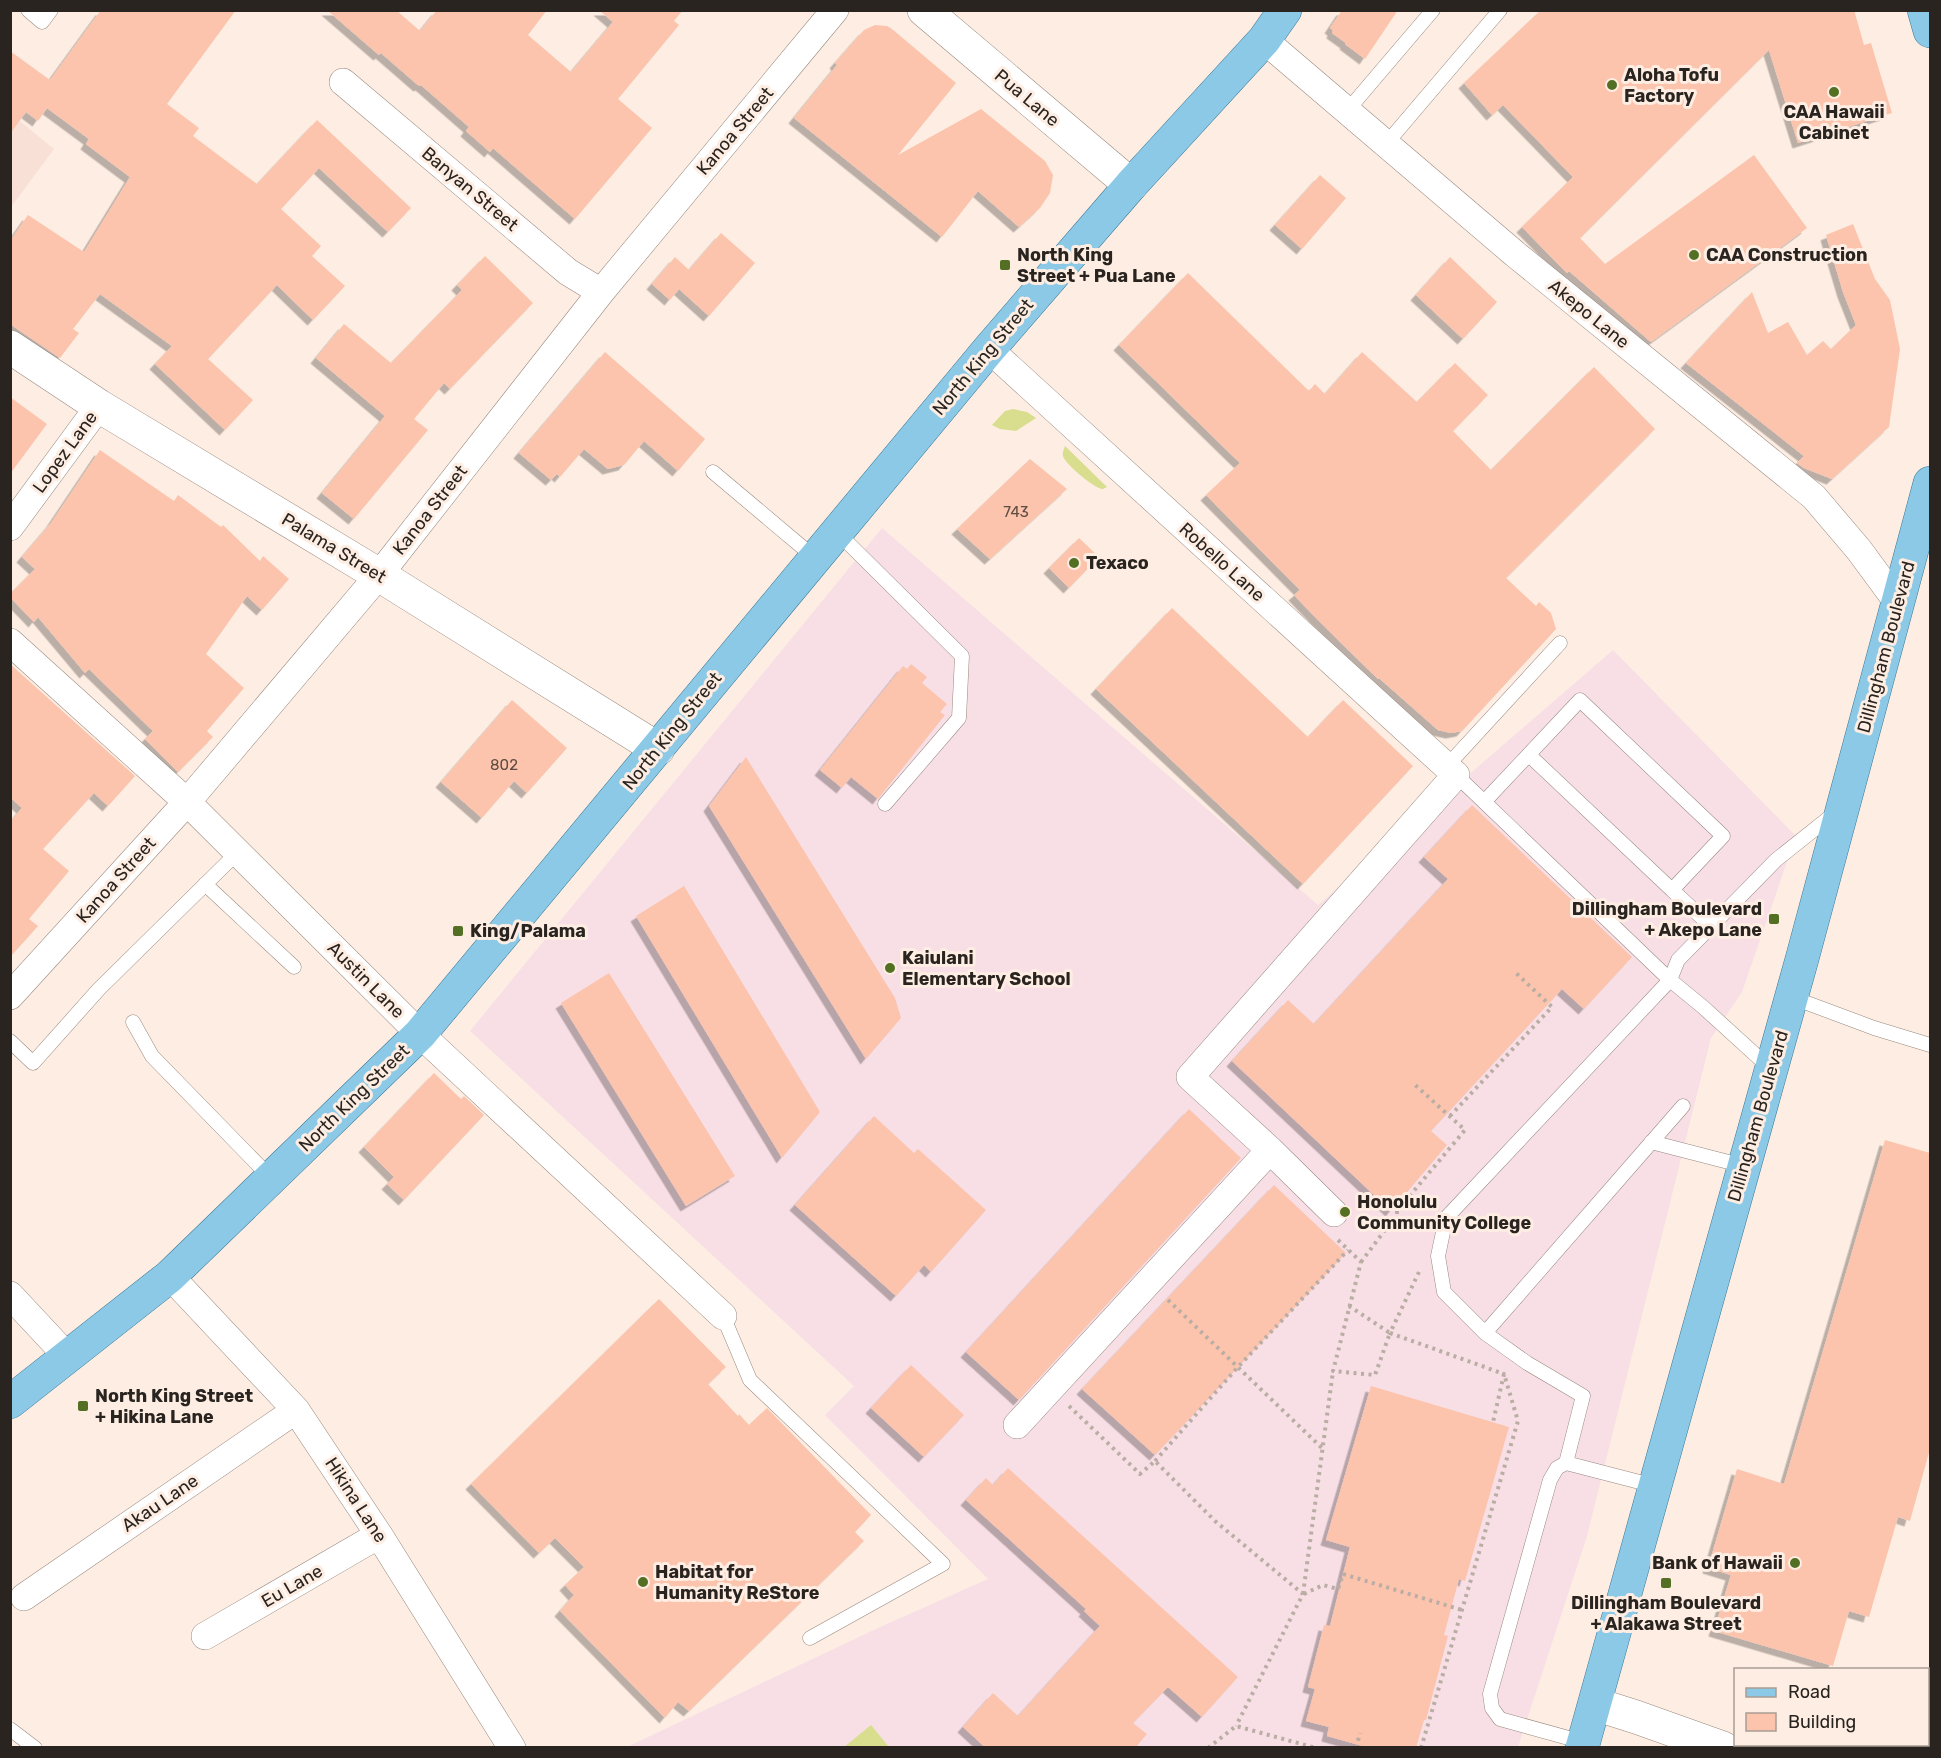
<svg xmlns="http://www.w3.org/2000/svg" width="1941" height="1758" viewBox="0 0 1941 1758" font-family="Rubik,sans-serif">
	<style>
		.commercial { fill: #f9e0d7 }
		.education { fill: #f8dfe6 }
		.green { fill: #d8de8e }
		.building { fill: #fcc4ad; filter: url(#shadow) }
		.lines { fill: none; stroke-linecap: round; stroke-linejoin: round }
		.lane-casing { stroke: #98897f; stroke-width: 15 }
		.street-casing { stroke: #98897f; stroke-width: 28 }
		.secondary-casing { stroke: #98897f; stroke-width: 34 }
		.primary-casing { stroke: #387897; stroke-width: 34 }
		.path { stroke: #baada4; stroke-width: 4; stroke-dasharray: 3 4.5; stroke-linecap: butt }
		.lane { stroke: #fff; stroke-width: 14 }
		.street { stroke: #fff; stroke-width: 27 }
		.secondary { stroke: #fff; stroke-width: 33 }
		.primary { stroke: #8cc9e7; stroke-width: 33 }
		.poi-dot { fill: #536f23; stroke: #fdede2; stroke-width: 2 }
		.labels { text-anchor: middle; stroke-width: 6; stroke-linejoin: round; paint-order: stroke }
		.number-label { font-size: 15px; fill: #5e4c43 }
		.poi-label { font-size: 18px; font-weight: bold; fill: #2a2420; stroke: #fdede2; text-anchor: start }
		.street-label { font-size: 18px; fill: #2a2420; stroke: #fdede2 }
	</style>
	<defs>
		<filter id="shadow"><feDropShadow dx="-5.5" dy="5.5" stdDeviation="0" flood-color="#0004"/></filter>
	</defs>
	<rect width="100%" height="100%" fill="#fdede2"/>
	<!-- commercial -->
	<path class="commercial" d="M 11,114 L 54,149 L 11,207 Z"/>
	<!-- education -->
	<path class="education" d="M 882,528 L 1318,905 L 1613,650 L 1796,836 L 1742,992 L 1711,1038 L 1587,1536 L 1518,1747 L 627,1747 L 878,1628 L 988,1579 L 825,1415 L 854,1386 L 470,1031 Z"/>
	<!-- green -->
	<path class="green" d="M 1013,409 L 1027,412 L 1036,418 L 1016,431 L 1000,429 L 992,425 L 1005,411 Z
		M 1065,446 L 1107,487 L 1103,489 C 1095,489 1065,464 1063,456 C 1062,452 1064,450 1065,446 Z
		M 871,1725 L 889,1747 L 844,1747 Z"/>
	<!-- building -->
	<path class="building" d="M 101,10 L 236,10 L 167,104 L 199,128 L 193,136 L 257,184 L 317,120 L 411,208 L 388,232 L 319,168 L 281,209 L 321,246 L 312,256 L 345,286 L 313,320 L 277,285 L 208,359 L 253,400 L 225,430 L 155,364 L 172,346 L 100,294 L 73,329 L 79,333 L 60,358 L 10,324 L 10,241 L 28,215 L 84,252 L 130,177 L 86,144 L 89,139 L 47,108 L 38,121 L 26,112 L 10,134 L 10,51 L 50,80 Z
		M 327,10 L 396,10 L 420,31 L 437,10 L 547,10 L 528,35 L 571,72 L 613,22 L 599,10 L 683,10 L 674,21 L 679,25 L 618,99 L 652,128 L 575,219 L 493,148 L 490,152 L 466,131 L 469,127 L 421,85 L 419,86 L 381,53 L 379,55 Z
		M 1342,10 L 1398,10 L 1365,59 L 1345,44 L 1346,43 L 1332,33 L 1333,30 L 1330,28 Z
		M 1541,10 L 1854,10 L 1864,45 L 1871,43 L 1892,113 L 1798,143 L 1769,50 L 1580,238 L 1605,264 L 1754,155 L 1807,228 L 1651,342 L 1569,271 L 1567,273 L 1522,227 L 1573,177 L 1503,105 L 1492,115 L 1464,83 Z
		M 875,25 L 887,26 L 892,29 L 956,83 L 898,155 L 981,109 L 1045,161 L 1053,175 L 1050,193 L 1040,208 L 1019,227 L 978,191 L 942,237 L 794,118 L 837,65 L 835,63 L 864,30 Z
		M 1320,175 L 1346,198 L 1302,249 L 1275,225 Z
		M 1853,224 L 1875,279 L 1890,300 L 1900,349 L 1889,427 L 1832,479 L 1804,468 L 1797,463 L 1804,456 L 1686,363 L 1752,292 L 1768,333 L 1788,322 L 1807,355 L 1823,341 L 1831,349 L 1856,325 L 1843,292 L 1826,235 Z
		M 721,233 L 755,263 L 709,316 L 679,289 L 670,300 L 652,284 L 675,257 L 689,270 Z
		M 485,256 L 533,303 L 450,389 L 444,383 L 414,419 L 428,430 L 354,519 L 322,493 L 385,416 L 316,358 L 344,324 L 391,363 L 462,290 L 457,285 Z
		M 1450,257 L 1497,302 L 1463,339 L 1416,295 Z
		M 1188,273 L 1309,391 L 1315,384 L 1325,394 L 1362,352 L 1417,402 L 1455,363 L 1488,395 L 1453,431 L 1491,470 L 1594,367 L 1655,429 L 1506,578 L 1536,606 L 1539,602 L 1551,613 L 1556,629 L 1462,731 L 1451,733 L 1438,730 L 1379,678 L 1378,679 L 1318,620 L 1294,595 L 1300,590 L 1206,495 L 1240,463 L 1119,345 Z
		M 605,352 L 705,439 L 678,471 L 644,441 L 624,465 L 608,469 L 584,449 L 560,477 L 557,474 L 551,480 L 519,453 Z
		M 10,397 L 47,424 L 10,474 Z
		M 100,450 L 174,501 L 178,495 L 221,527 L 223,525 L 260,561 L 263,556 L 289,579 L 262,610 L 247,596 L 206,654 L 244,688 L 207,731 L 213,737 L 178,772 L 145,739 L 153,731 L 89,669 L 85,673 L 38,617 L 34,622 L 10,597 L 10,594 L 35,569 L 22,557 L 51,523 Z
		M 1030,459 L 1067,489 L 990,559 L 957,529 Z
		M 1079,538 L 1099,557 L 1069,588 L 1049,568 Z
		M 1172,608 L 1308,737 L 1343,700 L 1413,766 L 1303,884 L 1096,689 Z
		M 10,664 L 135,776 L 108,806 L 94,793 L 43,849 L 69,871 L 29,919 L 38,926 L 10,957 L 10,822 L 22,808 L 10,797 Z
		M 911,664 L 927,677 L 922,683 L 947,704 L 940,712 L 945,715 L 878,799 L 851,777 L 842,788 L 820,770 L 903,666 L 907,669 Z
		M 512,700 L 567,748 L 527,793 L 514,781 L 482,818 L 441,782 Z
		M 746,757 L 895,998 L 901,1018 L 866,1059 L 709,806 Z
		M 1472,805 L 1632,957 L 1584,1009 L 1562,989 L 1431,1131 L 1447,1145 L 1391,1211 L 1232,1061 L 1288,1000 L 1314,1024 L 1448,879 L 1424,857 Z
		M 684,886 L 820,1112 L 782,1158 L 636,916 Z
		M 609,973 L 735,1176 L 686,1206 L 561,1003 Z
		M 434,1073 L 461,1099 L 464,1096 L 484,1115 L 404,1200 L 387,1184 L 394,1177 L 364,1147 Z
		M 1189,1109 L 1241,1158 L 1019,1400 L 966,1352 Z
		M 874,1116 L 914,1153 L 918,1149 L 986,1210 L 931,1272 L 924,1265 L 896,1296 L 795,1205 Z
		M 1885,1140 L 1930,1153 L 1930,1449 L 1910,1521 L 1898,1517 L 1869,1617 L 1849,1611 L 1833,1666 L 1714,1631 L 1731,1575 L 1708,1568 L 1737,1469 L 1784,1484 Z
		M 1274,1185 L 1346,1253 L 1155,1455 L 1082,1389 Z
		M 659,1299 L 726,1367 L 708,1384 L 738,1416 L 739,1414 L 749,1425 L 767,1408 L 871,1515 L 855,1532 L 864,1541 L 689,1711 L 678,1702 L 665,1718 L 560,1611 L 574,1595 L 565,1585 L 584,1567 L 555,1538 L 539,1553 L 471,1484 Z
		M 911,1365 L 964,1415 L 924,1457 L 871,1408 Z
		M 1371,1386 L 1509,1427 L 1465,1581 L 1459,1579 L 1444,1635 L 1448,1636 L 1426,1720 L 1424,1720 L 1416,1748 L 1370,1748 L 1327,1736 L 1329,1727 L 1306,1721 L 1315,1689 L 1308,1687 L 1324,1625 L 1330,1626 L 1350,1547 L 1326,1540 Z
		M 1008,1468 L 1238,1677 L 1202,1717 L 1168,1687 L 1133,1723 L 1147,1734 L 1135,1748 L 986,1748 L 963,1727 L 993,1693 L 1018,1716 L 1100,1626 L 1084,1611 L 1086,1609 L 966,1500 L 986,1478 L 993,1485 Z"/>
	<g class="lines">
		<defs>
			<path id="lane" d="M 28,10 L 42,22 L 51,10
				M 1347,111 L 1433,10
				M 1386,144 L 1500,10
				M 713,472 L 814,557
				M 836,531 L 962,656 L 959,718 L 885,804
				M 1529,755 L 1672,890
				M 1447,766 L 1560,643
				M 1456,775 L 1670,980 L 1703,1007 L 1770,1068
				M 1484,802 L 1580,700 L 1723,836 L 1672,890 L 1711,926
				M 205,884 L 294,967
				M 1791,997 L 1874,1028 L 1930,1045
				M 133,1022 L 152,1056 L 271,1178
				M 10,1041 L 33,1063 L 99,989 L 237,853
				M 1651,1142 L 1744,1166
				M 723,1316 L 750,1380 L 943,1564 L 810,1638
				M 1485,1333 L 1683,1106
				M 1566,1463 L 1583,1396 L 1527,1363 L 1485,1333 L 1444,1292 L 1438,1256 L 1446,1218 L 1670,980 L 1678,960 L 1776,860 L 1835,813
				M 10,1729 L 35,1748
				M 1583,1742 L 1500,1719 L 1492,1708 L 1490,1694 L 1550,1480 L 1557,1468 L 1566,1463 L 1655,1486"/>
			<path id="street" d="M 1264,40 L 1515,254 L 1814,497 L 1859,550 L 1898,603
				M 343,82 L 568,272 L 601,292
				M 989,349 L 1456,775 L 1190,1077 L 1270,1150 L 1017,1425
				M 10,527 L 99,406
				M 10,642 L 187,802 L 420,1034 L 723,1316
				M 10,996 L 187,802 L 379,575 L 601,292 L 835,10
				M 1270,1150 L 1334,1213
				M 170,1276 L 296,1410 L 379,1535 L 512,1748
				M 10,1295 L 67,1356
				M 24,1597 L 296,1410
				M 205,1636 L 379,1535"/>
			<path id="secondary" d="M 924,10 L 1131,185
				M 10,347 L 99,406 L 379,575 L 658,749
				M 1595,1704 L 1636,1717 L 1723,1748"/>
			<path id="primary" d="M 1924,10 L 1930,31
				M 10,1402 L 170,1276 L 420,1034 L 989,349 L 1131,185 L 1264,40 L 1285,10
				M 1582,1748 L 1802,959 L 1930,483"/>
		</defs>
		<!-- lane casing -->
		<use href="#lane" class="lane-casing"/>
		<!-- street casing -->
		<use href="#street" class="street-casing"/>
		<!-- secondary casing -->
		<use href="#secondary" class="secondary-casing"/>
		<!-- primary casing -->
		<use href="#primary" class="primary-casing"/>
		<!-- path -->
		<path class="path" d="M 1450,1116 L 1552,1007 L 1516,973
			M 1338,1240 L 1361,1262 L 1333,1371 L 1375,1375 L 1390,1333 L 1349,1306
			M 1361,1262 L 1397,1214 L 1397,1211 L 1465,1130 L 1414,1084
			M 1419,1272 L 1390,1333 L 1504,1374
			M 1168,1300 L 1323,1449
			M 1069,1406 L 1140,1474 L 1155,1461 L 1215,1521 L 1303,1594 L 1236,1726
			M 1155,1461 L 1238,1367 L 1348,1250
			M 1303,1594 L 1333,1371
			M 1304,1594 L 1323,1585 L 1338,1589 L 1343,1574 L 1462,1610
			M 1208,1748 L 1236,1726 L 1316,1748
			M 1356,1748 L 1360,1733
			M 1421,1748 L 1518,1421 L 1504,1374 L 1493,1422"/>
		<!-- lane -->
		<use href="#lane" class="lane"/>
		<!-- street -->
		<use href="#street" class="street"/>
		<!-- secondary -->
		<use href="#secondary" class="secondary"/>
		<!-- primary -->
		<use href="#primary" class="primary"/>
	</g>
	<!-- markers -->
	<g class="poi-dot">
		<circle cx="1612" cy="85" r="6"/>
		<circle cx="1834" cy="92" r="6"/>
		<circle cx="1694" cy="255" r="6"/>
		<rect x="999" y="259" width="12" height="12" rx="3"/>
		<circle cx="1074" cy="563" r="6"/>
		<rect x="1768" y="913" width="12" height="12" rx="3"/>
		<rect x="452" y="925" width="12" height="12" rx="3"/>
		<circle cx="890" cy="968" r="6"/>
		<circle cx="1345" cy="1212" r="6"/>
		<rect x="77" y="1400" width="12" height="12" rx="3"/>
		<circle cx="1795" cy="1563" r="6"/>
		<circle cx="643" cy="1582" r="6"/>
		<rect x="1660" y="1577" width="12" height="12" rx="3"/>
	</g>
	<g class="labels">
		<!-- number labels -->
		<g class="number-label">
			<text x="1016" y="517">743</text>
			<text x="504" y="770">802</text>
		</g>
		<!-- poi labels -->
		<g class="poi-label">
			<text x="1624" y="81">Aloha Tofu<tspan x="1624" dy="21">Factory</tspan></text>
			<text x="1834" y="118" text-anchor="middle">CAA Hawaii<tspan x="1834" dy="21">Cabinet</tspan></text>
			<text x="1017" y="261">North King<tspan x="1017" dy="21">Street + Pua Lane</tspan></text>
			<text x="1706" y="261">CAA Construction</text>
			<text x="1086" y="569">Texaco</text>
			<text x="1762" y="915" text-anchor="end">Dillingham Boulevard<tspan x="1762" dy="21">+ Akepo Lane</tspan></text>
			<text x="470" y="937">King/Palama</text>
			<text x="902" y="964">Kaiulani<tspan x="902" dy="21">Elementary School</tspan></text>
			<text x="1357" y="1208">Honolulu<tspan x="1357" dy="21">Community College</tspan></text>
			<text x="95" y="1402">North King Street<tspan x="95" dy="21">+ Hikina Lane</tspan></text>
			<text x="1783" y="1569" text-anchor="end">Bank of Hawaii</text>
			<text x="655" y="1578">Habitat for<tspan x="655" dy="21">Humanity ReStore</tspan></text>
			<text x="1666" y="1609" text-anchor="middle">Dillingham Boulevard<tspan x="1666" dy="21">+ Alakawa Street</tspan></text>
		</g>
		<!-- street labels -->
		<g class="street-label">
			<text transform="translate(1027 98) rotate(40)" y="6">Pua Lane</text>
			<text transform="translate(735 131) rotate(-50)" y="6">Kanoa Street</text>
			<text transform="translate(470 189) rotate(40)" y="6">Banyan Street</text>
			<text transform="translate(1589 314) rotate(39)" y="6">Akepo Lane</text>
			<text transform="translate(983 357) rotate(-50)" y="6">North King Street</text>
			<text transform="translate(65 452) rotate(-54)" y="6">Lopez Lane</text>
			<text transform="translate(430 510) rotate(-52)" y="6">Kanoa Street</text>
			<text transform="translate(334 548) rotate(31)" y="6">Palama Street</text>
			<text transform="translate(1222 562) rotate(42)" y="6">Robello Lane</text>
			<text transform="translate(1886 647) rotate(-75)" y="6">Dillingham Boulevard</text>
			<text transform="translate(672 731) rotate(-51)" y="6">North King Street</text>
			<text transform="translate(116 880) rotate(-48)" y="6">Kanoa Street</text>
			<text transform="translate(366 980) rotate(45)" y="6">Austin Lane</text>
			<text transform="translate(354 1098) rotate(-44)" y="6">North King Street</text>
			<text transform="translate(1758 1116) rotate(-74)" y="6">Dillingham Boulevard</text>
			<text transform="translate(356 1500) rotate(57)" y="6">Hikina Lane</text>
			<text transform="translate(160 1503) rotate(-34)" y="6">Akau Lane</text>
			<text transform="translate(292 1586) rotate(-30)" y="6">Eu Lane</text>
		</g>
	</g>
	<!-- border -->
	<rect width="1941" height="1758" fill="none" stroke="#2a2420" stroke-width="24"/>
	<!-- legend -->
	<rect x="1734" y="1668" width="195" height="78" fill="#fdede2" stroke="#a99d94" stroke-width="1.5"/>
	<rect x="1746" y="1688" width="30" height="9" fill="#8cc9e7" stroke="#a99d94" stroke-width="1.5"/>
	<text x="1788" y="1698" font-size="18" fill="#2a2420">Road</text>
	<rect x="1746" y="1713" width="30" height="18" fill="#fcc4ad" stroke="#a99d94" stroke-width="1.5"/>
	<text x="1788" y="1728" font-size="18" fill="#2a2420">Building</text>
</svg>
